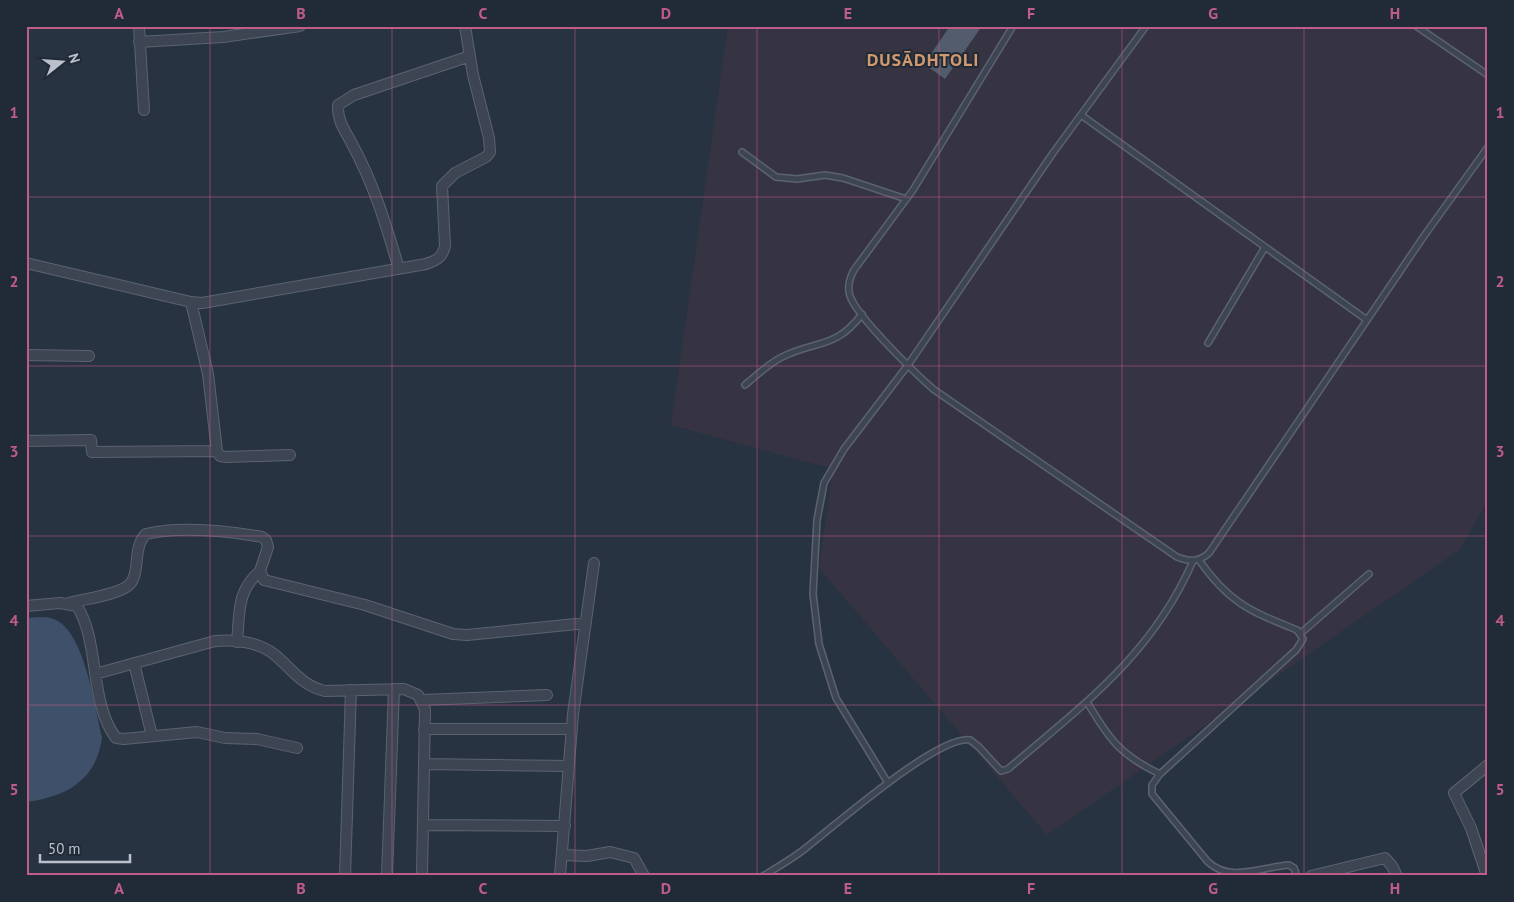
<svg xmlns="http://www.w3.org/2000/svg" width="1514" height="902" viewBox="0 0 1514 902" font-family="'PT Sans',sans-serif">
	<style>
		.medical { fill: #363443 }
		.water { fill: #3f516a }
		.building { fill: #525c6d }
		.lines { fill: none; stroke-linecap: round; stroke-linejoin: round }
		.lane-casing { stroke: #5b636f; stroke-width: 8 }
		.street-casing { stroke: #5b636f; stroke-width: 12 }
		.lane { stroke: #3d4552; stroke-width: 5 }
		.street { stroke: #3d4552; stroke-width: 10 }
		.grid { fill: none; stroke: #bf5c88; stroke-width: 1; stroke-opacity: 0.55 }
		.labels { text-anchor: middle; stroke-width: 4; stroke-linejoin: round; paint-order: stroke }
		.district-label { font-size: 18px; font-weight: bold; letter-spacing: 1px; fill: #d2996e; stroke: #212a37 }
		.neatline { fill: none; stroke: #bf5c88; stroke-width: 2 }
		.grid-label { font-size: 16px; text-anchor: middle; font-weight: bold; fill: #bf5c88 }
	</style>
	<rect width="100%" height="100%" fill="#283342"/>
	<!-- medical -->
	<path class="medical" d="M 728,26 L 1488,26 L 1488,501 L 1459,550 L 1047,835 L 819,568 L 833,469 L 671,425 Z"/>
	<!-- water -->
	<path class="water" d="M 26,618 C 34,618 46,616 53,619 C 84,628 95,708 102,737 C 97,780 66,797 26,802 Z"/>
	<!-- building -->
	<path class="building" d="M 950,26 L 982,26 L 945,79 L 924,64 Z"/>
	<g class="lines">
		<defs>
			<path id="lane" d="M 1013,26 L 913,190 L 854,270 C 849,279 847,287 850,296 C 857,317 915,373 933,389 L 1177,557 C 1190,562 1199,562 1209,553 L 1424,236 L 1488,147
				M 1416,26 L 1488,75
				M 1081,115 L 1367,320
				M 742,152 L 776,177 L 797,179 L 825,175 L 843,178 L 906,199
				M 1208,343 L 1265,247
				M 745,385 C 756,376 768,364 782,357 C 816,340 836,349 862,314
				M 1199,560 C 1229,603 1250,611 1297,630 L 1303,639 L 1296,650 L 1160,774 L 1152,785 L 1152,794 L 1208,862 C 1231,883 1261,867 1289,865 L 1294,868 L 1297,876
				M 1301,633 L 1369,574
				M 1087,702 C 1109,739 1120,755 1160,774
				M 888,783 L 836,698 L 819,644 L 813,594 L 817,520 L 824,483 L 844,449 L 908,365 L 1053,153 L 1146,26
				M 763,876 C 776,868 790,860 802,851 C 831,829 937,735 970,740 L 979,747 L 1001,771 L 1008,769 C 1084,704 1152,655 1193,561"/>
			<path id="street" d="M 139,26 L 144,110
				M 139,42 L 223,37 L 300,26
				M 26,263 L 191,302 L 202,303 L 426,264 C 437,260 442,258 445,246 L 442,186 L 455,173 L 486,157 L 490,152 L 489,138 L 473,75 L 465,26
				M 399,269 C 386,225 374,184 352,144 C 345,130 337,121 338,105 L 354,95 L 470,56
				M 191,302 L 208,374 L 217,451 L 220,456 L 226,457 L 290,455
				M 26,355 L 89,356
				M 26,441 L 91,440 L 92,452 L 217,451
				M 69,603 C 84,599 118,595 129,585 C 141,574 132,547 146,534 C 180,526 228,531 262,537 L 266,540 L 268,547 L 260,571 L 264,580 L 365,605 L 453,634 L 467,635 L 586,623
				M 26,606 L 60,603 L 77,606 C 100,642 89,703 116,738 L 124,739 L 197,732 L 225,738 L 257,739 L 297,748
				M 237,642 C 240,613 236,592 260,571
				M 134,663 L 152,736
				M 95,674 L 215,641 C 234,639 259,642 275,655 C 292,669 302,686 325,691 L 404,689 L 418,695 L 425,709 L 422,876
				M 422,700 L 547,695
				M 424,729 L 572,729
				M 424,764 L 569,766
				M 423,825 L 565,826
				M 563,855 L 587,856 L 610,852 L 634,858 L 644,876
				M 345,876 L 351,690
				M 387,876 L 394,689
				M 560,876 L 573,714 L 594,563
				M 1311,876 L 1385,858 L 1392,866 L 1397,876
				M 1487,876 L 1471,828 L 1454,793 L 1488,765"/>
		</defs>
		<!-- lane casing -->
		<use href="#lane" class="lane-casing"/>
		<!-- street casing -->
		<use href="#street" class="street-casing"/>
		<!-- lane -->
		<use href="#lane" class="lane"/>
		<!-- street -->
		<use href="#street" class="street"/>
	</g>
	<!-- grid -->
	<path class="grid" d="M 210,26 L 210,876M 392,26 L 392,876M 575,26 L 575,876M 757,26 L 757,876M 939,26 L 939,876M 1122,26 L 1122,876M 1304,26 L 1304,876M 26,197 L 1488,197M 26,366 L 1488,366M 26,536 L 1488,536M 26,705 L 1488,705"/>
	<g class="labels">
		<!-- district labels -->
		<g class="district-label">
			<text x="923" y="66">DUSĀDHTOLI</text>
		</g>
	</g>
	<!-- border -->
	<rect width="1514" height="902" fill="none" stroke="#212a37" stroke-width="55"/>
	<!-- north arrow -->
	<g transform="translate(62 62) rotate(73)" stroke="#212a37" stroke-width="4" paint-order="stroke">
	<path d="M0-4L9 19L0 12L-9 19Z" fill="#bac1cc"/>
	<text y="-8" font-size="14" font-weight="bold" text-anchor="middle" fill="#bac1cc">N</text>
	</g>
	<!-- scale -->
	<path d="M40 854v8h90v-8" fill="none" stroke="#bac1cc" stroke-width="2.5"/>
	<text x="48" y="854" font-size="15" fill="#bac1cc" stroke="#212a37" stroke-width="4" paint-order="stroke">50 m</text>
	<rect x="28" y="28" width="1458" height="846" class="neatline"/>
	<g class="grid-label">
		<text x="119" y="19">A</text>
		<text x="301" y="19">B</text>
		<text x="483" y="19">C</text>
		<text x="666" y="19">D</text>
		<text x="848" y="19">E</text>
		<text x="1031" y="19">F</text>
		<text x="1213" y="19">G</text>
		<text x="1395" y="19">H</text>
		<text x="14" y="118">1</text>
		<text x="1500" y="118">1</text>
		<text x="14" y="287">2</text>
		<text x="1500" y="287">2</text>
		<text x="14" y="457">3</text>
		<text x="1500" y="457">3</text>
		<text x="14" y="626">4</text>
		<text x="1500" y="626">4</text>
		<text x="14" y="795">5</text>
		<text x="1500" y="795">5</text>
		<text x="119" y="894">A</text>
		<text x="301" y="894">B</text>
		<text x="483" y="894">C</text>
		<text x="666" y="894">D</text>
		<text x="848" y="894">E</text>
		<text x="1031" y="894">F</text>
		<text x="1213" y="894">G</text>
		<text x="1395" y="894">H</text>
	</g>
</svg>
